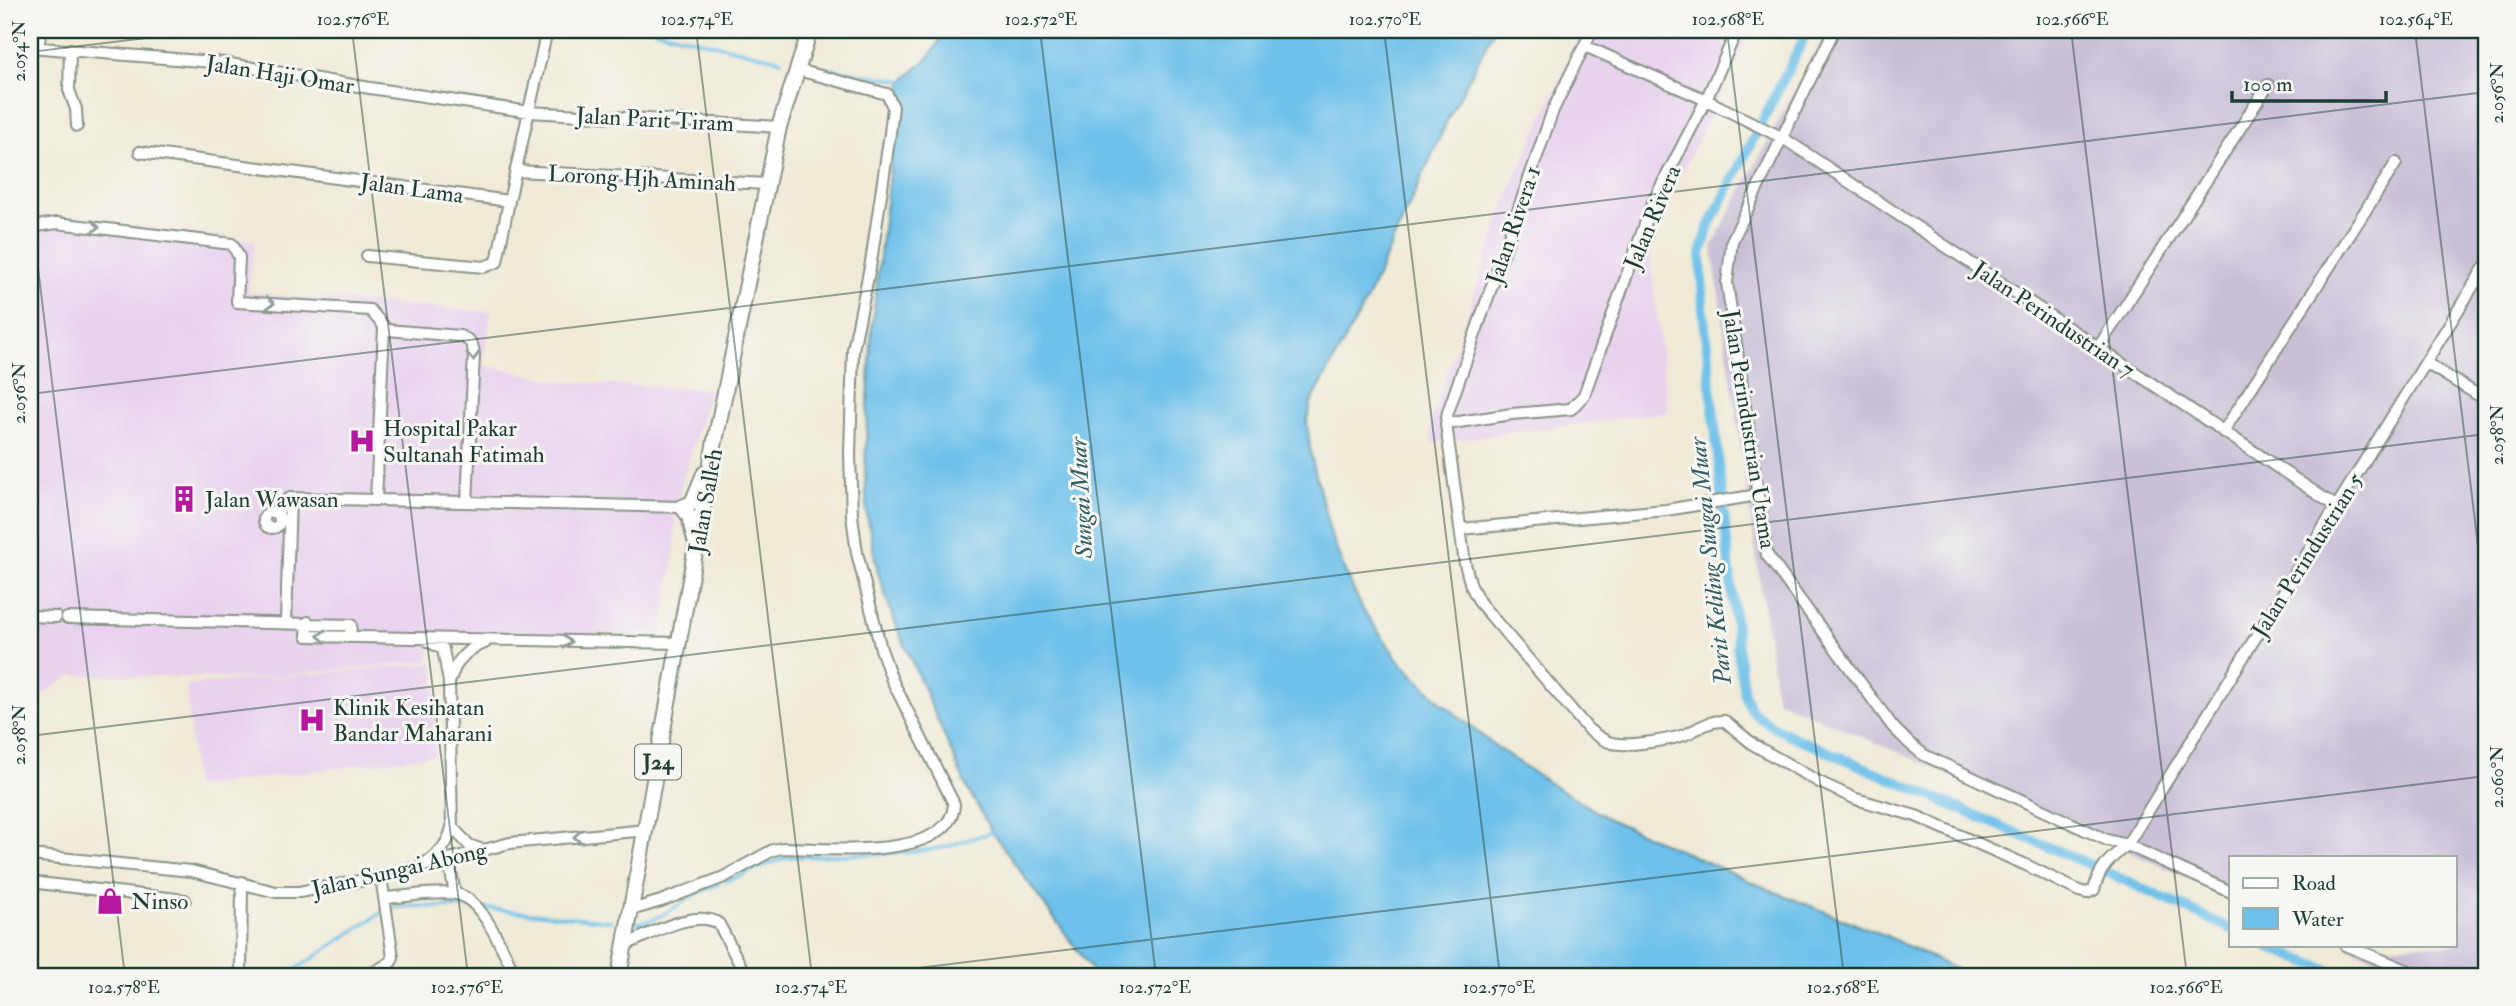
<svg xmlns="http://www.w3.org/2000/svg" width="2516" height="1006" viewBox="0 0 2516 1006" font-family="'IM FELL Double Pica',serif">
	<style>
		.built { fill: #e8d2ee }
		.industrial { fill: #c9bfd7 }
		.water { fill: #6ec1ea; stroke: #467f8f; stroke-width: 2 }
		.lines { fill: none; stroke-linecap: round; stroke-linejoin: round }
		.stream { stroke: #6ec1ea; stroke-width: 3.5 }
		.canal { stroke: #6ec1ea; stroke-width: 10 }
		.minor-casing { stroke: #889486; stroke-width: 14 }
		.major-casing { stroke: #889486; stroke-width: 18 }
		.minor { stroke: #fff; stroke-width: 10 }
		.major { stroke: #fff; stroke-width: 14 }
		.oneway { stroke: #8f9e9a }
		.ticks { fill: none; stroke: #1f3d34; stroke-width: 2; stroke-opacity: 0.45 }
		.labels { text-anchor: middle; stroke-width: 6; stroke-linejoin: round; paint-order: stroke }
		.shield { fill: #f6f6f2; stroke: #60746d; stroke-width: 2 }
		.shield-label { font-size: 21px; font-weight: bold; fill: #1f3d34 }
		.street-label { font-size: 23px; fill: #1f3d34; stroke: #f6f6f2 }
		.poi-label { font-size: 23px; fill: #1f3d34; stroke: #f6f6f2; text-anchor: start }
		.water-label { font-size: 24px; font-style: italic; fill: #335e62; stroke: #f6f6f2 }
		.neatline { fill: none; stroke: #1f3d34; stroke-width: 2.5 }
		.ticks-label { font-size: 18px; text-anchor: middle; fill: #1f3d34 }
	</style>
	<rect width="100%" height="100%" fill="#f6f6f2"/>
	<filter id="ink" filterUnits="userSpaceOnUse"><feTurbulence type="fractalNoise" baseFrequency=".0143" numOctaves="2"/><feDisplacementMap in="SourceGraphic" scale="14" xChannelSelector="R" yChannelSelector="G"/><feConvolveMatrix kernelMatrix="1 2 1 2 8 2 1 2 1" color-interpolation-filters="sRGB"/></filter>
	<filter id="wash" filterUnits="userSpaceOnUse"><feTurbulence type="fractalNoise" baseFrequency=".00686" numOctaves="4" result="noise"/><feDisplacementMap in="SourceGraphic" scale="28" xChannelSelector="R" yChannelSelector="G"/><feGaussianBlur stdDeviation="1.57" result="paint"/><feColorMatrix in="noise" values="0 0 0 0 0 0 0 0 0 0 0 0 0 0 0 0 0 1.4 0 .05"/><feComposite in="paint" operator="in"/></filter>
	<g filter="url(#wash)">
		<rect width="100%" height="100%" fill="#f0ebd7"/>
		<!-- built -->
		<path class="built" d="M 1582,30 L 1752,30 L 1660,217 L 1650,253 L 1668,412 L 1432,443 L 1431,420 L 1511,187 Z
			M 30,214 L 255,241 L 248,293 L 491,312 L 483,365 L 563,382 L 710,389 L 679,493 L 675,526 L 675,552 L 662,635 L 432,633 L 429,661 L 253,678 L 72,675 L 37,698 L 30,698 Z
			M 435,663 L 435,755 L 194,787 L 187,685 Z"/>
		<!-- industrial -->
		<path class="industrial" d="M 1827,30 L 2486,30 L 2486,976 L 2417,976 L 2344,945 L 2455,945 L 2455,857 L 2231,857 L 2231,896 L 1777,700 L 1712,246 Z"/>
		<!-- water -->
		<path class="water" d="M 946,30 L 1494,30 L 1448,119 L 1366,301 L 1311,403 L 1307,423 L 1311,455 L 1330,532 L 1346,574 L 1363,610 L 1400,662 L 1440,701 L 1492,744 L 1546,781 L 1609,819 L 1768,889 L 1884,935 L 1970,976 L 1096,976 L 992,832 L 967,788 L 893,618 L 878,573 L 867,516 L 865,468 L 867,420 L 872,326 L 898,96 L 903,81 L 930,56 Z"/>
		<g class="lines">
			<!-- stream -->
			<path class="stream" d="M 655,30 L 781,60
				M 811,66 L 903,81
				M 726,881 L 787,857 L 913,852 L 946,847 L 992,832
				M 393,908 L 412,906 L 474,908
				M 482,908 L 612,921
				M 637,923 C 657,922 676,906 693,896 C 701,891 711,888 719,884
				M 30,972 L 57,976
				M 286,976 L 381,913"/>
			<!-- canal -->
			<path class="canal" d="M 1808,30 L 1708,229 L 1701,254 L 1703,309 L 1738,651 C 1746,705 1740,712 1794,737 L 2111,874 L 2231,929
				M 2265,945 L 2342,976"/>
		</g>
	</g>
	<g filter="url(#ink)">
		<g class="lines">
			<defs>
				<path id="minor" d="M 1592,30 L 1553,110 L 1448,412 L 1446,424 L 1465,564 L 1471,586 L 1480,603 L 1588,729 C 1596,735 1603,741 1612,743 C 1627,747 1670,740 1684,735 C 1699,729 1708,720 1725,721 L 1754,745 L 1819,782 L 1856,799 L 1916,816 L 2026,865 L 2079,891 L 2087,893 L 2094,890 C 2099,869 2110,858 2127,845 L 2486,265
					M 1834,30 L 1732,241 L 1727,283 L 1767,555 L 1893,727 L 1909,743 L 1924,755 L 2107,840 L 2127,845 L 2231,892
					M 1585,46 L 1706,100 L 1783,138 L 2337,507
					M 30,47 L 224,63 L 370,88 L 530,112 L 779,127
					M 38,47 L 41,30
					M 70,49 L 69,90 L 76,109 L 77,126
					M 140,152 L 509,201 L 547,30
					M 516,171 L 768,184
					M 30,232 L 37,226 L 57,223 L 232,244 L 239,257 L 237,302 L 370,310 L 387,330 L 460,336 C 470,340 473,343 474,354 L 467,502
					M 367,256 L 484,267 L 497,262 L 509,201
					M 2098,348 L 2268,85
					M 2426,363 L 2486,400
					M 1446,424 L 1512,414 L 1571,409 L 1584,395 L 1653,202 L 1706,100 L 1737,30
					M 2223,432 L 2396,163
					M 376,500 L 384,327
					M264 520a8 8 0 1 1 16 0a8 8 0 1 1-16 0Z
					M 277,513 L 284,502 L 290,498 L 682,507
					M 1460,529 L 1666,510 L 1758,495
					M 30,616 L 56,617
					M 67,618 L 351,625 L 350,637
					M 286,622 L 290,498
					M 308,622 L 307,636 L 680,643
					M 450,680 C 456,661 466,649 485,643
					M 452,827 L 469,845 L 485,851
					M 30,855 L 191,871 L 276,892 L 299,892 L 381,877 L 510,843 L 646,830
					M 449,861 L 455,894
					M 423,865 C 438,854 448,846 452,827 L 449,682 L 443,649 L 428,641
					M 30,882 L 185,900
					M 384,898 C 407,897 433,891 456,894 C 483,898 504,954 516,976
					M 631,910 L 661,901 L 724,877 L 773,850 L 783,848 C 824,848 951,862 954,804 L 892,680 L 881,649 L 857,553 L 852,516 L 850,454 L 853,350 L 871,262 L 890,133 L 893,107 L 887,94 L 798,70
					M 625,945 C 649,935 697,907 719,924 L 746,976
					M 2345,945 L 2421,976
					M 241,976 L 242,882
					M 368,976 L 391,962 L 393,957 L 381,877"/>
				<path id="major" d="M 695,540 L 689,516 L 682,507 L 692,503 L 704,474
					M 619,976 L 714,446 L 779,127 L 810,30"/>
			</defs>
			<!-- minor casing -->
			<use href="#minor" class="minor-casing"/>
			<!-- major casing -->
			<use href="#major" class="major-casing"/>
			<!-- minor -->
			<use href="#minor" class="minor"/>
			<!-- major -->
			<use href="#major" class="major"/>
		</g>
		<!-- one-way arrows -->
		<defs><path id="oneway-chevron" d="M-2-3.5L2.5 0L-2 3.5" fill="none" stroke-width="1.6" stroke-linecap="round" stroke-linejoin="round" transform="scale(1.75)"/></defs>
		<g class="oneway">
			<use href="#oneway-chevron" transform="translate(95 227) rotate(7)"/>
			<use href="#oneway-chevron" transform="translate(270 303) rotate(3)"/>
			<use href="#oneway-chevron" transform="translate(473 356) rotate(88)"/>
			<use href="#oneway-chevron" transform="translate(322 636) rotate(-179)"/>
			<use href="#oneway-chevron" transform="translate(567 642) rotate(1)"/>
			<use href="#oneway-chevron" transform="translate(578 837) rotate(175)"/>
		</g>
	</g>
	<!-- ticks -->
	<path class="ticks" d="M 352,30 L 468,976M 696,30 L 812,976M 1040,30 L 1156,976M 1384,30 L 1500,976M 1727,30 L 1844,976M 2071,30 L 2187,976M 2415,30 L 2486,611M 30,52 L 213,30M 30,203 L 125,976M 30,394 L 2486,92M 30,736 L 2486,434M 853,976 L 2486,776"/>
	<!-- icons -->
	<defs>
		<symbol id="hospital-bare" viewBox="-9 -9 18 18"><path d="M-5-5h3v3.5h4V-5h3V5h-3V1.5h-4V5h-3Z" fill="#b5179e" stroke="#f6f6f2" stroke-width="2.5" paint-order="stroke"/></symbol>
		<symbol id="building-bare" viewBox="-9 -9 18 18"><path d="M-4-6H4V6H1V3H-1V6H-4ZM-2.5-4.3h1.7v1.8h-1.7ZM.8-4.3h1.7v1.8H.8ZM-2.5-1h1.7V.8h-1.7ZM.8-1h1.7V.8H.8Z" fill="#b5179e" stroke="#f6f6f2" stroke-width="2.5" paint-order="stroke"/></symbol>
		<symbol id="shop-bare" viewBox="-9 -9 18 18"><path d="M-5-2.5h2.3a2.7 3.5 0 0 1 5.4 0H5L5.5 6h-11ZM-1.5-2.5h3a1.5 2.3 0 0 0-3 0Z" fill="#b5179e" stroke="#f6f6f2" stroke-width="2.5" paint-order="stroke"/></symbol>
	</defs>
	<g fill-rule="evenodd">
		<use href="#hospital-bare" x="343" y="422" width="38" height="38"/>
		<use href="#building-bare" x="165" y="480" width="38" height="38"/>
		<use href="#hospital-bare" x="293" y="701" width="38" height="38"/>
		<use href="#shop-bare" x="91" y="882" width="38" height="38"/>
	</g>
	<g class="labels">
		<!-- shield labels -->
		<rect class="shield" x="635" y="744.5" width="46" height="35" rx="5"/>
		<g class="shield-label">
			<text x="658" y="769">J24</text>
		</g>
		<!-- street labels -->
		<g class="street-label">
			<text transform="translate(280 74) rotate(9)" y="8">Jalan Haji Omar</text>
			<text transform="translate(655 119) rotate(3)" y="8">Jalan Parit Tiram</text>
			<text transform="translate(642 178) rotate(3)" y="8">Lorong Hjh Aminah</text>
			<text transform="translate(412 188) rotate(8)" y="8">Jalan Lama</text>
			<text transform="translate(1652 217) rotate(-67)" y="8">Jalan Rivera</text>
			<text transform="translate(1513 225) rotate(-71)" y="8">Jalan Rivera 1</text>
			<text transform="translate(2054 319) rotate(34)" y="8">Jalan Perindustrian 7</text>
			<text transform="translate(1750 429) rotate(81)" y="8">Jalan Perindustrian Utama</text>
			<text transform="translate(705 501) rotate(-80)" y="8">Jalan Salleh</text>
			<text transform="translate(2307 555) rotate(-58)" y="8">Jalan Perindustrian 5</text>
			<text transform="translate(399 869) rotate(-13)" y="8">Jalan Sungai Abong</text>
		</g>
		<!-- poi labels -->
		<g class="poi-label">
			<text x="383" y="436">Hospital Pakar<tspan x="383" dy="26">Sultanah Fatimah</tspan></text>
			<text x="205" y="507">Jalan Wawasan</text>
			<text x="333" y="715">Klinik Kesihatan<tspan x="333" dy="26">Bandar Maharani</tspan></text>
			<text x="131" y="909">Ninso</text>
		</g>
		<!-- water labels -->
		<g class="water-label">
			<text transform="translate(1081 498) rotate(-93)" y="8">Sungai Muar</text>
			<text transform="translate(1710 561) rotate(-96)" y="8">Parit Keliling Sungai Muar</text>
		</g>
	</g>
	<!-- margin -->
	<rect width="2516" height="1006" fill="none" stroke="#f6f6f2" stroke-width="77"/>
	<!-- legend -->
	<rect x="2229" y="856" width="228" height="91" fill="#f6f6f2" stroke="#a0aca6" stroke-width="2"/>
	<rect x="2243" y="878" width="35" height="10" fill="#ffffff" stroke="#a0aca6" stroke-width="2"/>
	<text x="2292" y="890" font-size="21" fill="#1f3d34">Road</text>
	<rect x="2243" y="908" width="35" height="21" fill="#6ec1ea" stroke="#a0aca6" stroke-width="2"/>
	<text x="2292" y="926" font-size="21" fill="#1f3d34">Water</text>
	<!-- scale -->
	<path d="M2232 91v10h154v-10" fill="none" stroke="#1f3d34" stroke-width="3.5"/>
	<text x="2243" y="91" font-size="21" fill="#1f3d34" stroke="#f6f6f2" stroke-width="5" paint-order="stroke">100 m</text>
	<rect x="38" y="38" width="2440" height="930" class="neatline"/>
	<g class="ticks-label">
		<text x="353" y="25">102.576°E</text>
		<text x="697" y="25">102.574°E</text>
		<text x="1041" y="25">102.572°E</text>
		<text x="1385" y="25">102.570°E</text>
		<text x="1728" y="25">102.568°E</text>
		<text x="2072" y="25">102.566°E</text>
		<text x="2416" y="25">102.564°E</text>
		<text transform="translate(19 51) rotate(-90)" y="6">2.054°N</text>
		<text transform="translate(2497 93) rotate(-90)" y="6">2.056°N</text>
		<text transform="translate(19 393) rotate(-90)" y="6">2.056°N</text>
		<text transform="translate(2497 435) rotate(-90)" y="6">2.058°N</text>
		<text transform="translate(19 735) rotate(-90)" y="6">2.058°N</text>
		<text transform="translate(2497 777) rotate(-90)" y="6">2.060°N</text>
		<text x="124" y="993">102.578°E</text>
		<text x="467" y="993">102.576°E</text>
		<text x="811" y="993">102.574°E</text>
		<text x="1155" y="993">102.572°E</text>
		<text x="1499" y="993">102.570°E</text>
		<text x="1843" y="993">102.568°E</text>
		<text x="2186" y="993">102.566°E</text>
	</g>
</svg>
